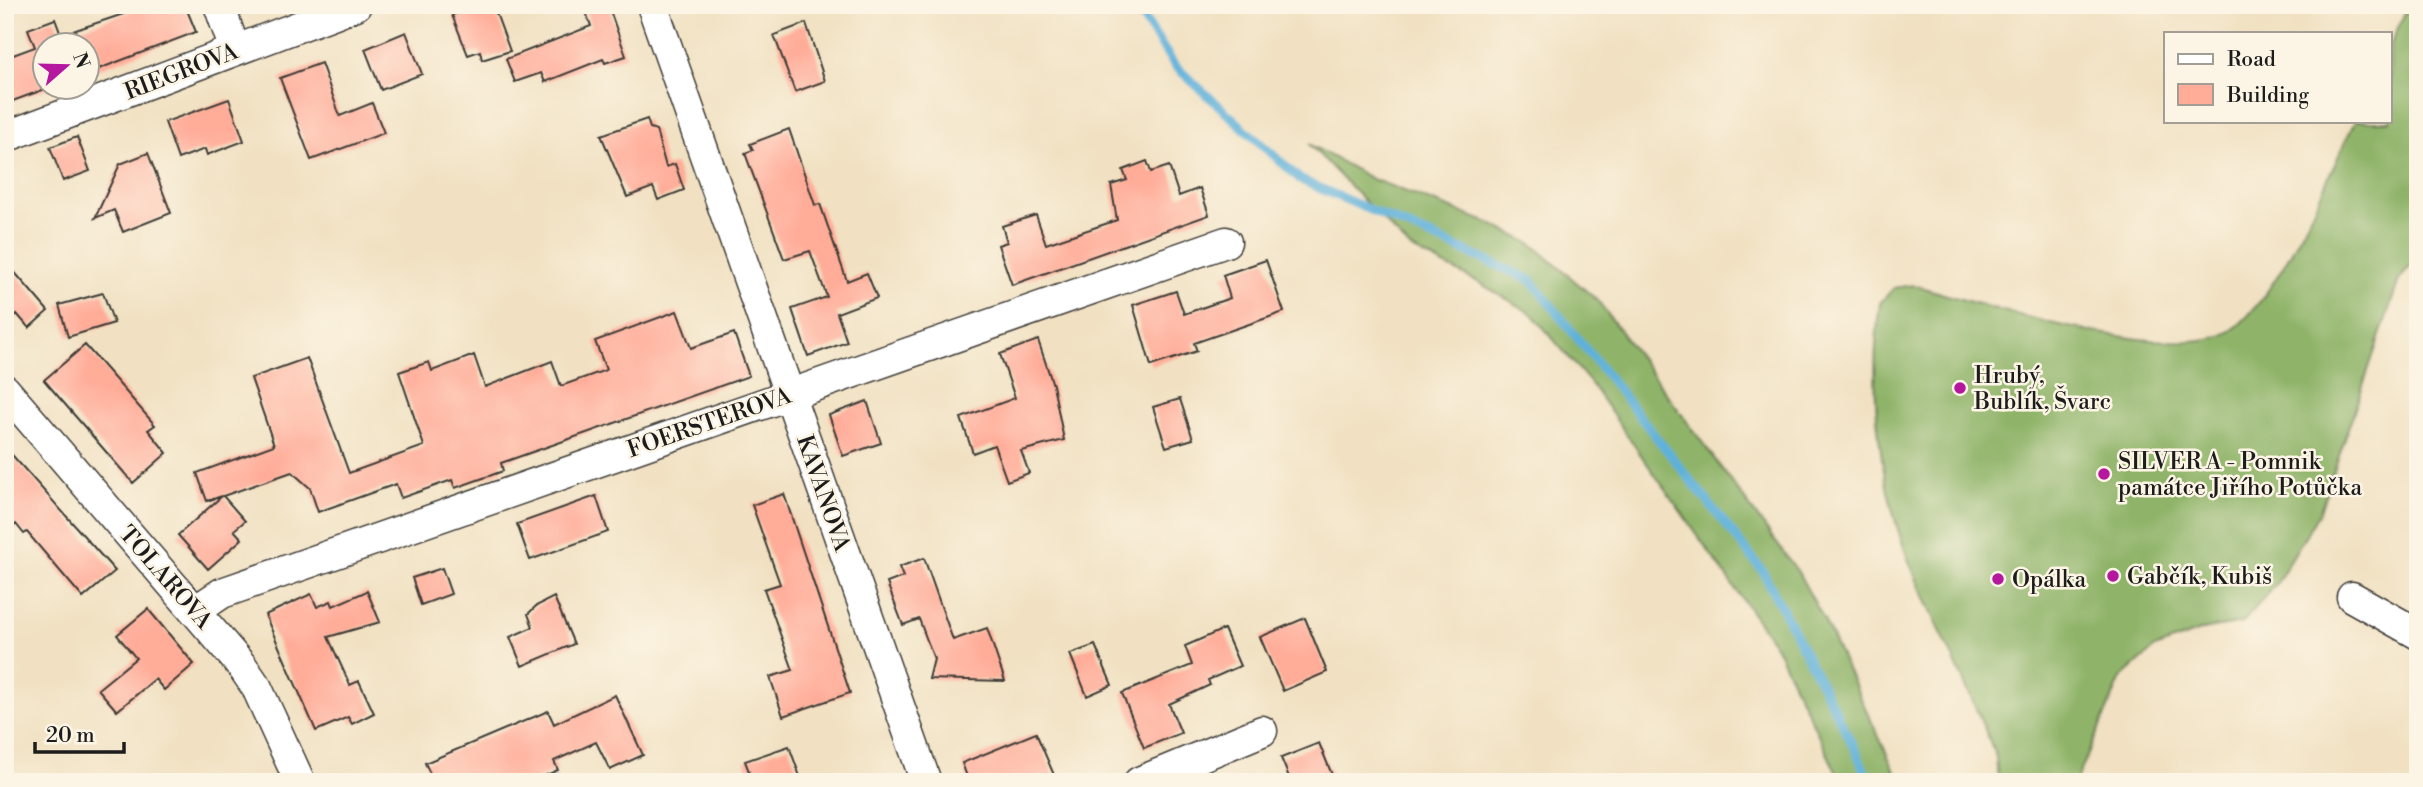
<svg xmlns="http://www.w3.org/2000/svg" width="2423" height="787" viewBox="0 0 2423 787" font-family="'Libre Bodoni',serif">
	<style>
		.forest { fill: #8fb469; stroke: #566842; stroke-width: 2 }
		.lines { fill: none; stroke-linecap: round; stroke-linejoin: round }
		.stream { stroke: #5fb1da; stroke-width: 9 }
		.building { fill: #ffac98 }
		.minor-casing { stroke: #3c3a35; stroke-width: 33 }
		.minor { stroke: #fff; stroke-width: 30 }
		.poi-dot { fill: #b5179e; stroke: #fcf5e5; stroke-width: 2.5 }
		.labels { text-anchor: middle; stroke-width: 5; stroke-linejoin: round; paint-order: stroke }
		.street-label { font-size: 23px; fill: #1c1c1c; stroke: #fcf5e5 }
		.poi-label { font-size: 23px; fill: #1c1c1c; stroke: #fcf5e5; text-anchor: start }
	</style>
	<rect width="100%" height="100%" fill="#fcf5e5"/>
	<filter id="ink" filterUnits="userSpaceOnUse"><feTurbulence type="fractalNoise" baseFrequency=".0143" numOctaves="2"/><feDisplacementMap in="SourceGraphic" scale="14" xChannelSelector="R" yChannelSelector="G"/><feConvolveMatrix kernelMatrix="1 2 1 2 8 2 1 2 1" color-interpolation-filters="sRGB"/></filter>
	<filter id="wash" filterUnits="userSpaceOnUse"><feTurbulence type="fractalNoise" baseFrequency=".00686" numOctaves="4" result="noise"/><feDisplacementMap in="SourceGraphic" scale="28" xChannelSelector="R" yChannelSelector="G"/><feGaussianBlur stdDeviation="1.57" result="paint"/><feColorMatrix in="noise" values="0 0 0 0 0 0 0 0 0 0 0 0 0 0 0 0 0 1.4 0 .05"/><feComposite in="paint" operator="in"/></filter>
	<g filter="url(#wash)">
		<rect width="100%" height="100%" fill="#f1e1c2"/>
		<!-- forest -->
		<path class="forest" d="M 2408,5 L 2418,5 L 2418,257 L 2399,280 L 2320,511 L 2275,586 L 2242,623 L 2202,630 L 2155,648 L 2121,678 L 2076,782 L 1998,782 L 1996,757 C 1972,693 1940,634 1913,571 C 1879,490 1868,390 1880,303 L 1894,288 L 1914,285 C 1976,304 2184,369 2235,328 C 2283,289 2327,178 2355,121 L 2390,121 L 2390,46 Z
			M 1309,144 L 1372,179 L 1489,223 L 1532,244 L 1598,301 L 1798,572 L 1824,620 L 1900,782 L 1841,782 L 1776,647 L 1589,381 L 1532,314 L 1476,281 L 1410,248 Z"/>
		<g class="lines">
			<!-- stream -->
			<path class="stream" d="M 1135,5 L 1175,66 L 1301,180 L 1531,280 L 1762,570 L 1856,751 L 1869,782"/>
		</g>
		<g id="blocks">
			<!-- building -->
			<path class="building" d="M 150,5 L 185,5 L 196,32 L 88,73 L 88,46 L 46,46 L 46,88 L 48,88 L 10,102 L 5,89 L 5,58 L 35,47 L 28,29 L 55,19 L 61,35 Z
				M 477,5 L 493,5 L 510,51 L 482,60 L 480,51 L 468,55 L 452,15 Z
				M 604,5 L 608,5 L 626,56 L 605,63 L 603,59 L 545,82 L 541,73 L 515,82 L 506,59 L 591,26 L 586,12 Z
				M 806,23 L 825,81 L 795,92 L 774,35 Z
				M 406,32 L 422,74 L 381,90 L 365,49 Z
				M 321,63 L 340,116 L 372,103 L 384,133 L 311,160 L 280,78 Z
				M 229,99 L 244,141 L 207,155 L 205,149 L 178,159 L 165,122 Z
				M 647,119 L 650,128 L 656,130 L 666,167 L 675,164 L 684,190 L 658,200 L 653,187 L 627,197 L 601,135 Z
				M 789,129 L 815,205 L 820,204 L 847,281 L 867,273 L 877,298 L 837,313 L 847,342 L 808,356 L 792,309 L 827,297 L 810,251 L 784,259 L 745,153 L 753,150 L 750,144 Z
				M 77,137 L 90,171 L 63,181 L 50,147 Z
				M 148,153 L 171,213 L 123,232 L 114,210 L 95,218 L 120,164 Z
				M 1147,161 L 1151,172 L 1169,166 L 1179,196 L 1200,188 L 1209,215 L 1012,285 L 998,245 L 1007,242 L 1002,226 L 1036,215 L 1046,244 L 1117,220 L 1111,185 L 1127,180 L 1123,170 Z
				M 1266,260 L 1284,312 L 1194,343 L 1197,351 L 1151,366 L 1133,305 L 1176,291 L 1184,314 L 1230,298 L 1223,275 Z
				M 5,261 L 48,311 L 29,328 L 17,314 L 5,324 Z
				M 103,293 L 114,323 L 68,337 L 59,305 Z
				M 677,311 L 691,348 L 734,333 L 749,376 L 501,463 L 503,471 L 455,488 L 452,480 L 401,498 L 396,484 L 318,512 L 310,488 L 292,472 L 223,496 L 245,521 L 234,530 L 242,539 L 208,569 L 178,535 L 222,496 L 207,501 L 197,473 L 274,445 L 251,378 L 307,358 L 349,473 L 424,446 L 399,372 L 429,362 L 432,371 L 474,355 L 485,387 L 552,361 L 561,386 L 606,370 L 595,341 Z
				M 1038,340 L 1053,385 L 1064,440 L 1021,451 L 1029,473 L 1007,481 L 994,445 L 973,453 L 961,418 L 1015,398 L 1000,354 Z
				M 85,345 L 155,425 L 148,430 L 167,453 L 133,483 L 44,380 Z
				M 1180,399 L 1193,439 L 1166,447 L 1153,407 Z
				M 867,401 L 881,443 L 843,456 L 829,415 Z
				M 5,447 L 115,571 L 83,598 L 27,532 L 24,534 L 16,524 L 5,532 Z
				M 784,494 L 850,693 L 783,716 L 770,677 L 793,670 L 764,589 L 780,584 L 752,505 Z
				M 596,496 L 608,532 L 530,560 L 517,524 Z
				M 924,558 L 953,640 L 987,628 L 1005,681 L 929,679 L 934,659 L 919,619 L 903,625 L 887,583 L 903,577 L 899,567 Z
				M 442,568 L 451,594 L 421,605 L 412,578 Z
				M 367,591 L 380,622 L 328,637 L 350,685 L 359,681 L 374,713 L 352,724 L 348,717 L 316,731 L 265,615 L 311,594 L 317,607 L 331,601 L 333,606 Z
				M 554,597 L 574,644 L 522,666 L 510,637 L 533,627 L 528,614 L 536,606 Z
				M 148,609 L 194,664 L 164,690 L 155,679 L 117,711 L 98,689 L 136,658 L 117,635 Z
				M 1305,618 L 1327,672 L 1283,691 L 1260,637 Z
				M 1224,629 L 1240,666 L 1208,680 L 1210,685 L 1169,704 L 1181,733 L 1144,748 L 1122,693 L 1192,665 L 1185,646 Z
				M 1095,645 L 1112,685 L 1087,696 L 1070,654 Z
				M 615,695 L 643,755 L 610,770 L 596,742 L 554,761 L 558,770 L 531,782 L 434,782 L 425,763 L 548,711 L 554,724 Z
				M 1036,733 L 1057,782 L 969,782 L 962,763 Z
				M 1319,743 L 1335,782 L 1291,782 L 1281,758 Z
				M 789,746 L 802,782 L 753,782 L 745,761 Z"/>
		</g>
	</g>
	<g filter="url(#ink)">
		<use href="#blocks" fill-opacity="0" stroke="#3c3a35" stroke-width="2"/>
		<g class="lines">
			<defs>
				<path id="minor" d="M 219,5 L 235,50
					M 652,5 L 926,782
					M 5,137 L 356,5
					M 5,390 L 242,666 L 257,688 L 300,782
					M 2352,597 L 2418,634
					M 195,611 L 222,593 L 1226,242
					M 1139,782 L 1262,731"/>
			</defs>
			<!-- minor casing -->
			<use href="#minor" class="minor-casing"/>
			<!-- minor -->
			<use href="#minor" class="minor"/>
		</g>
	</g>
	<!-- markers -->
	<g class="poi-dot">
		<circle cx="1960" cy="388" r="7"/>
		<circle cx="2104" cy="474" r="7"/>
		<circle cx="2113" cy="576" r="7"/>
		<circle cx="1998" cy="579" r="7"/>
	</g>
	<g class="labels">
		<!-- street labels -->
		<g class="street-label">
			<text transform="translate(181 71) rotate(-21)" y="8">RIEGROVA</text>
			<text transform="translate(709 422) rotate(-19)" y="8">FOERSTEROVA</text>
			<text transform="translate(824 493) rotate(71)" y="8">KAVANOVA</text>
			<text transform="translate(166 577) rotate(49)" y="8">TOLAROVA</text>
		</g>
		<!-- poi labels -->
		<g class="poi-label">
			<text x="1974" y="383">Hrubý,<tspan x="1974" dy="26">Bublík, Švarc</tspan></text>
			<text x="2118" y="469">SILVER A - Pomnik<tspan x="2118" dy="26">památce Jiřího Potůčka</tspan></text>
			<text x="2127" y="584">Gabčík, Kubiš</text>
			<text x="2012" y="587">Opálka</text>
		</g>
	</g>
	<!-- margin -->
	<rect width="2423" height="787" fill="none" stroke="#fcf5e5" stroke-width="28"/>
	<!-- legend -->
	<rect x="2164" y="32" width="228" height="91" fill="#fcf5e5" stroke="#a29e95" stroke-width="2"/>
	<rect x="2178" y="54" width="35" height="10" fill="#ffffff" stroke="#a29e95" stroke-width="2"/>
	<text x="2227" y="66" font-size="21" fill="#1c1c1c">Road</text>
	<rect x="2178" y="84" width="35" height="21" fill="#ffac98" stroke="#a29e95" stroke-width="2"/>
	<text x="2227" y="102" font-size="21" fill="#1c1c1c">Building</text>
	<!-- north arrow -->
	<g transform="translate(66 66) rotate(70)"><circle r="33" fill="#fcf5e5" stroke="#a29e95" stroke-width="2"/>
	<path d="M0-5L12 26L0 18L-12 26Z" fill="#b5179e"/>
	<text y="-10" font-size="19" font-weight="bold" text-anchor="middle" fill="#1c1c1c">N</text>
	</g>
	<!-- scale -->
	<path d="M35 742v10h89v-10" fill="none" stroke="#1c1c1c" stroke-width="3.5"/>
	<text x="46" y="742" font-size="21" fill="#1c1c1c" stroke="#fcf5e5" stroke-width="5" paint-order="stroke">20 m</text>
</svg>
